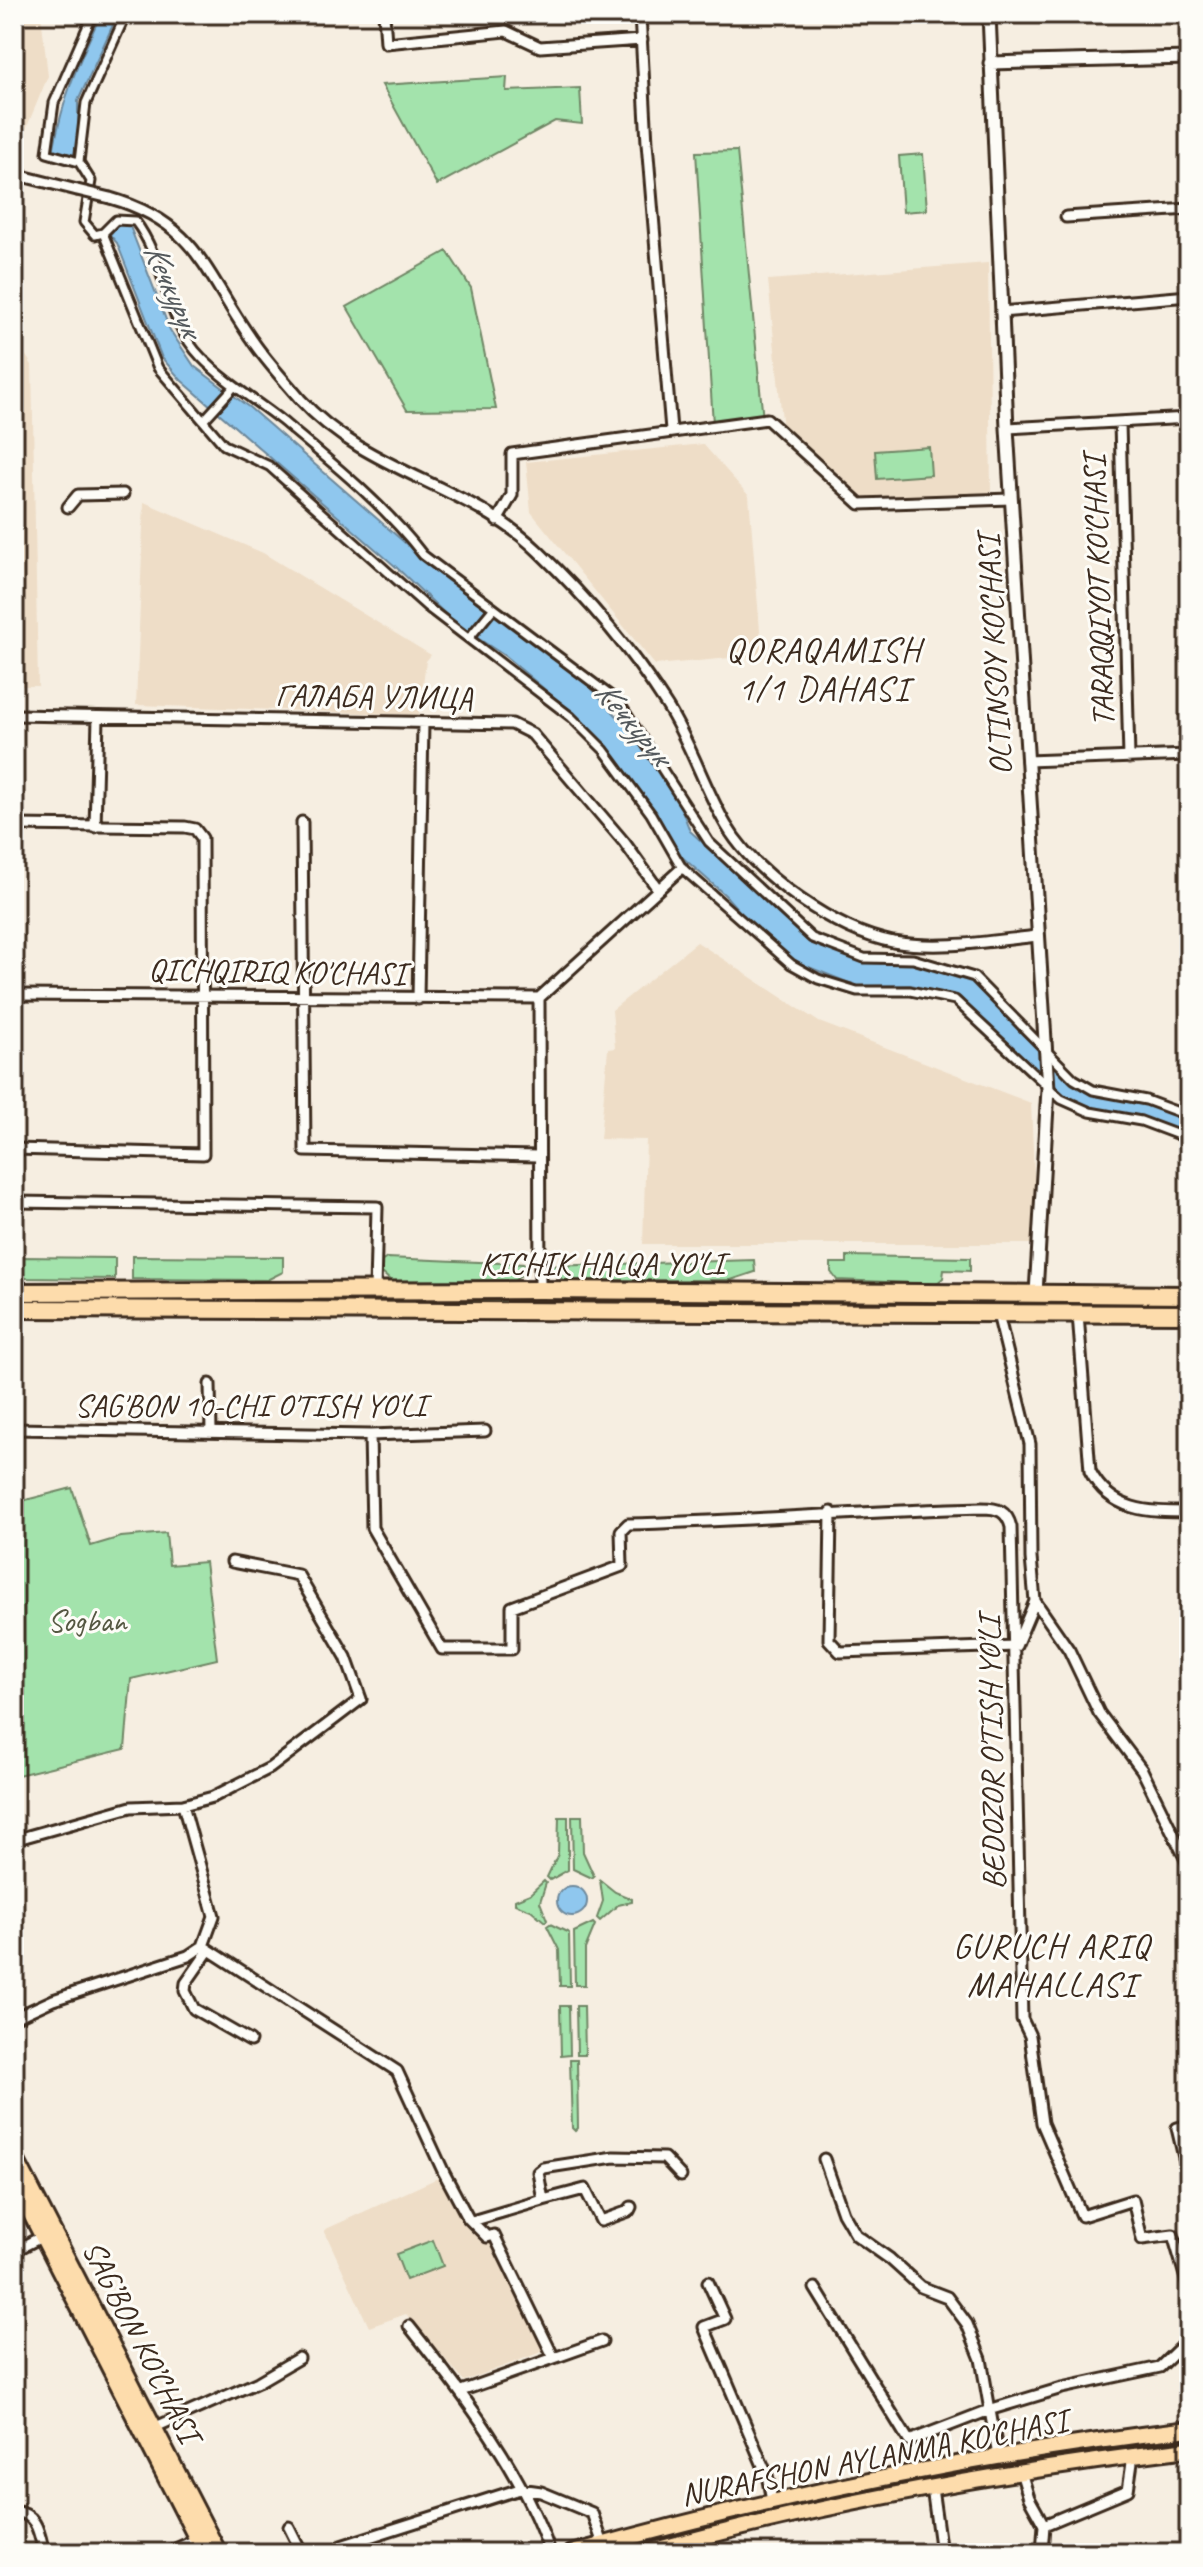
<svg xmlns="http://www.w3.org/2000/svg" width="1203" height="2567" viewBox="0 0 1203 2567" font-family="Caveat,sans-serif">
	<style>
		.built { fill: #eeddc7 }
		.green { fill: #a3e3ac; stroke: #6f8665; stroke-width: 2 }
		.water { fill: #8fc7ee; stroke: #6d889b; stroke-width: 2 }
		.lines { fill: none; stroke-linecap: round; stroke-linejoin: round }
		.pedestrian-casing { stroke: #3b2a1e; stroke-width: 13 }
		.minor-casing { stroke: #3b2a1e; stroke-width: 15 }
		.tertiary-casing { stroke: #3b2a1e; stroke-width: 17 }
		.primary-casing { stroke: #3b2a1e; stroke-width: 20 }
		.trunk-casing { stroke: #3b2a1e; stroke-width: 22 }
		.pedestrian { stroke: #fdfcf7; stroke-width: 7 }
		.minor { stroke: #fdfcf7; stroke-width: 9 }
		.tertiary { stroke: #fdfcf7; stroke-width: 11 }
		.primary { stroke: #fddcac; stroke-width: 14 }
		.trunk { stroke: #fddcac; stroke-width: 16 }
		.minor-bridge-casing { stroke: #3b2a1e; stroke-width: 15; stroke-linecap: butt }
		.minor-bridge { stroke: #fdfcf7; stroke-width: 9 }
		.labels { text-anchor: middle; stroke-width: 6; stroke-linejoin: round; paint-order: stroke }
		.street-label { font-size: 32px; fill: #3b2a1e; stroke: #fdfcf7 }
		.park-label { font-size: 32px; fill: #555842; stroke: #fdfcf7 }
		.water-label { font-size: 34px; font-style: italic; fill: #54595c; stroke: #fdfcf7 }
		.neighbourhood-label { font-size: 34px; letter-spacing: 2px; fill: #3b2a1e; stroke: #fdfcf7 }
	</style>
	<rect width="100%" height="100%" fill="#f6eee1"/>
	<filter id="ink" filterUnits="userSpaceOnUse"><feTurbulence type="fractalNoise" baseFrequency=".0125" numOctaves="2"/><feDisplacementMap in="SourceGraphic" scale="16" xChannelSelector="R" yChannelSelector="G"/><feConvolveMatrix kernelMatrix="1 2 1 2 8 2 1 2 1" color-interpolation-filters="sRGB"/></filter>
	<g filter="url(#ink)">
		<!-- built -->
		<path class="built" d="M 14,14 L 41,14 L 48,76 L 19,146 L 14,145 Z
			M 988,263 L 991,493 L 861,510 L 783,430 L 768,280 Z
			M 14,337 L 32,365 L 38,686 L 14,686 Z
			M 703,444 L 749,496 L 762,655 L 655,665 L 531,512 L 526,462 Z
			M 144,502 L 263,553 L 431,655 L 426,661 L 419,715 L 136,705 Z
			M 697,942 L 819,1022 L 1031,1103 L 1037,1244 L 643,1244 L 646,1140 L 600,1139 L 608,1049 L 615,1048 L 612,1010 Z
			M 440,2177 L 463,2221 L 485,2242 L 494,2241 L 544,2351 L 464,2381 L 406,2314 L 369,2327 L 324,2230 Z"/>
		<!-- green -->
		<path class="green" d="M 507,77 L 506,91 L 580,88 L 582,124 L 555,121 L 437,185 L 382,85 Z
			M 737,151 L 763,420 L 713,424 L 696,152 Z
			M 923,154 L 927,210 L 903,212 L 899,156 Z
			M 447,251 L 471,288 L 496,409 L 407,410 L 347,307 Z
			M 929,447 L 931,475 L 877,479 L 875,451 Z
			M 132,1256 L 283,1257 L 283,1272 L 267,1280 L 132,1279 Z
			M 847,1256 L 970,1258 L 970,1271 L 944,1270 L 943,1278 L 936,1284 L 837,1280 L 831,1272 L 831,1263 L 847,1263 Z
			M 19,1257 L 115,1258 L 115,1279 L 19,1278 Z
			M 387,1258 L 525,1264 L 526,1271 L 514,1281 L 391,1281 L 381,1272 L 381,1262 Z
			M 754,1260 L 755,1272 L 731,1280 L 563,1280 L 548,1266 Z
			M 150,1298 L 680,1299 L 680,1305 L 150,1305 Z
			M 702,1299 L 1172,1302 L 1171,1309 L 702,1305 Z
			M 72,1488 L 91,1546 L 121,1537 L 166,1533 L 169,1565 L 205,1562 L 217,1659 L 131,1679 L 125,1749 L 14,1776 L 14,1503 Z
			M 572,1816 L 582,1816 L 583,1852 L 594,1876 L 592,1878 L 573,1869 Z
			M 559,1817 L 568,1817 L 568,1870 L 550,1880 L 547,1877 L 558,1854 Z
			M 600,1880 L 615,1892 L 632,1899 L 632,1902 L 618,1905 L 600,1921 L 597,1918 L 603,1901 Z
			M 544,1881 L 546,1883 L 540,1902 L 547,1920 L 545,1922 L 531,1910 L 515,1904 L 515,1900 L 530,1894 Z
			M 593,1923 L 595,1925 L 585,1949 L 585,1985 L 575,1985 L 574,1932 Z
			M 550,1924 L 569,1933 L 570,1986 L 560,1986 L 559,1950 L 547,1926 Z
			M 560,2006 L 569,2006 L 570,2055 L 561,2056 Z
			M 576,2006 L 584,2006 L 585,2055 L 577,2055 Z
			M 570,2060 L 577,2060 L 578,2128 L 575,2131 L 572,2128 Z
			M 433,2240 L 443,2266 L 406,2280 L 396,2254 Z"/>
		<!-- water -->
		<path class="water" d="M 101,14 L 118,14 L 78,101 L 78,156 L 73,160 L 53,152 C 63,96 77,65 101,14 Z
			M 120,222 L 129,224 L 170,330 L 194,366 L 250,408 L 420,556 L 585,681 L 626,726 L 678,800 L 690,831 L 810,940 L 864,961 L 913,962 L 972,978 L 1022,1034 L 1072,1080 L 1189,1119 L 1189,1136 L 1090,1109 L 1063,1096 L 1009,1049 L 960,997 L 911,985 L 857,986 L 796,962 L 760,934 L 725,895 L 672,848 L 656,811 L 605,746 L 574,714 L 505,656 L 456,624 L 396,567 L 181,380 L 162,358 L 117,243 L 110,235 Z
			M557 1901a15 15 0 1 1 30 0a15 15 0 1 1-30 0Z"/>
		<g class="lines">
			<defs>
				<path id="pedestrian" d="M 93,14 L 54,103 L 47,153 L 79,162 L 91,181 L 84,222 L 95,235 L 103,233 L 158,368 L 224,445 L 269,466 L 426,606 L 571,717 L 604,750 L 651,814 L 682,868 L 791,964 L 818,979 L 857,991 L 910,991 L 955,1000 L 1061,1099 L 1090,1112 L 1141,1121 L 1189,1139
					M 79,162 L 86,103 L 126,14
					M 103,233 L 116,220 L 135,221 C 167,263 164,319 201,357 C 225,382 254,399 282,421 C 330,461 385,505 423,555 L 619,702 L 709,842 L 812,938 L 864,958 L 913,959 L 974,977 L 1074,1079 L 1093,1090 L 1146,1100 L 1189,1116
					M 204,420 L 234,387
					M 469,638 L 493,609"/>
				<path id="minor" d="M 384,14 L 386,43 L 506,31 L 540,47 L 642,40
					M 640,14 L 647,143 L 671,430
					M 14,174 L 77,190
					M 110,198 C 198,223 205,274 252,340 C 266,361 284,380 300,399 C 367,473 469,484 538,551 C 585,596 632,651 667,706 C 691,744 704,787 726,825 C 756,876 836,931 893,942 C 941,950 990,941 1038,936
					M 1066,217 L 1189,209
					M 1001,312 L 1189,296
					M 1120,423 L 1129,758
					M 1007,428 L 1189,418
					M 68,507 L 78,495 L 123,494
					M 497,521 L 512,495 L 512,454 L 767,419 L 860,504 L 1011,499
					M 14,715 L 512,724 L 532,734 L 624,842 L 658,889
					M 1027,761 L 1189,755
					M 302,822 L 305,1151 L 538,1156
					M 14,825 L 185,827 L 195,829 L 202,838 L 203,1154 L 14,1149
					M 95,827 L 98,718
					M 14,995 L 539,998
					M 418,999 L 423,723
					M 14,1202 L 377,1207 L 375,1290
					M 540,1290 L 539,998 L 682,868
					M 998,1314 L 1030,1444 L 1031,1558 L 1035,1601 L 1069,1650 L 1099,1713 L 1142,1770 L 1189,1866
					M 1078,1314 L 1090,1471 C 1111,1512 1148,1512 1189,1512
					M 210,1384 L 211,1432
					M 14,1429 L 370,1435 L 485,1431
					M 370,1435 L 372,1528 L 442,1649 L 512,1649 L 512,1607 L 622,1566 L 621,1531 L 628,1524 C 746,1521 864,1511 982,1508 C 998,1508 1007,1511 1011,1527 L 1022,2019 L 1030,2036 L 1042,2123 L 1082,2216 L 1133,2200 L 1142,2239 L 1173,2235 L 1189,2289
					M 831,1512 L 829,1640 L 840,1652 L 1016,1646 L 1035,1601
					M 14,1840 L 131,1807 L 183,1805 L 213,1797 L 270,1768 L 361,1699 L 346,1657 L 298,1575 L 232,1562
					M 203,1946 L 397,2071 L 444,2173 L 468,2218 L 487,2237 L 494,2235 L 553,2356
					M 209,1950 L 186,1983 L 185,1991 L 194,2009 L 250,2041
					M 14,2018 L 53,2000 L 188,1956 L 203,1946 L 214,1916 L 183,1805
					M 824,2159 L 843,2213 L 856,2235 L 890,2259 L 921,2287 L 947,2297 L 967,2324 L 981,2359 L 998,2456
					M 1186,2166 L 1177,2128 L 1189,2125
					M 543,2200 L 585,2189 L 601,2221 L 629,2211 L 631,2207
					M 472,2221 L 543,2200 L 538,2172 L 543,2168 L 614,2157 L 664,2158 L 681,2176
					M 14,2251 L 43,2236
					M 708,2282 L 725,2319 L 704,2327 L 767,2475 L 772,2501
					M 815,2288 L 909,2441 L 992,2409 L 1062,2388 L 1160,2367 L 1189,2339
					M 409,2326 C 461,2391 524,2473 550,2553
					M 461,2391 L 602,2341
					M 151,2429 L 258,2382 L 299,2358
					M 1021,2472 L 1029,2498 L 1044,2525 L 1042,2553
					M 932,2488 L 941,2553
					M 14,2511 C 38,2514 39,2533 44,2553
					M 1044,2525 L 1128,2490 L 1133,2456
					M 289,2527 L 302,2553
					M 166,2553 L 200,2538
					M 337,2553 L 341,2546 L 520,2489 L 541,2492 L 592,2513 L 603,2544"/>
				<path id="tertiary" d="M 989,14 L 1007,428 L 1048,1089 L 1036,1293
					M 990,63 L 1189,58"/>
				<path id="primary" d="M 14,2155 L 219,2553
					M 14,2181 L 204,2553
					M 572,2553 C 775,2496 980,2454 1189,2429
					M 644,2553 C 822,2503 1006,2471 1189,2449"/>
				<path id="trunk" d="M 14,1292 L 540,1290 L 1189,1295
					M 14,1309 L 1189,1314"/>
			</defs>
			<!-- pedestrian casing -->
			<use href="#pedestrian" class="pedestrian-casing"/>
			<!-- minor casing -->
			<use href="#minor" class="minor-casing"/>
			<!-- tertiary casing -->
			<use href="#tertiary" class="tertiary-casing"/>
			<!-- primary casing -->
			<use href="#primary" class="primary-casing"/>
			<!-- trunk casing -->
			<use href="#trunk" class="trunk-casing"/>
			<!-- pedestrian -->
			<use href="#pedestrian" class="pedestrian"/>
			<!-- minor -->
			<use href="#minor" class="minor"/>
			<!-- tertiary -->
			<use href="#tertiary" class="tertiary"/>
			<!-- primary -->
			<use href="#primary" class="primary"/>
			<!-- trunk -->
			<use href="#trunk" class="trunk"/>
			<defs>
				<path id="minor-bridge" d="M 77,190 L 110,198"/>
			</defs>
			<!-- minor-bridge casing -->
			<use href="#minor-bridge" class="minor-bridge-casing"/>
			<!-- minor-bridge -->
			<use href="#minor-bridge" class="minor-bridge"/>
		</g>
	</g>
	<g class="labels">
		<!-- street labels -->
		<g class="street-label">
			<text transform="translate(1098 591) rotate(-92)" y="11">TARAQQIYOT KO'CHASI</text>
			<text transform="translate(994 655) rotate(-93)" y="11">OLTINSOY KO'CHASI</text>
			<text transform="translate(374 696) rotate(1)" y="11">ГАЛАБА УЛИЦА</text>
			<text transform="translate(277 971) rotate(1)" y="11">QICHQIRIQ KO'CHASI</text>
			<text x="602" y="1274">KICHIK HALQA YO'LI</text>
			<text x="250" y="1416">SAG'BON 10-CHI O'TISH YO'LI</text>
			<text transform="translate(991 1753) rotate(-91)" y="11">BEDOZOR O'TISH YO'LI</text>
			<text transform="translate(142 2341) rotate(63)" y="11">SAG’BON KO’CHASI</text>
			<text transform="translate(874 2457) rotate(-11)" y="11">NURAFSHON AYLANMA KO'CHASI</text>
		</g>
		<!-- park labels -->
		<g class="park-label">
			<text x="87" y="1631">Sogban</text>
		</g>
		<!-- water labels -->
		<g class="water-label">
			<text transform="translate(174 289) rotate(66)" y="12">Кечкурук</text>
			<text transform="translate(634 722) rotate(50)" y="12">Кечкурук</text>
		</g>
		<!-- neighbourhood labels -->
		<g class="neighbourhood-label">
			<text x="824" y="661">QORAQAMISH<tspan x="824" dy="39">1/1 DAHASI</tspan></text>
			<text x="1052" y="1957">GURUCH ARIQ<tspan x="1052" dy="39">MAHALLASI</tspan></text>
		</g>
	</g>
	<!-- margin -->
	<rect width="1203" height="2567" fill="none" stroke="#fdfcf7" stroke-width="48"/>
	<rect x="24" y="24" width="1155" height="2519" fill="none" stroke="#3b2a1e" stroke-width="3" filter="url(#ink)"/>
</svg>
